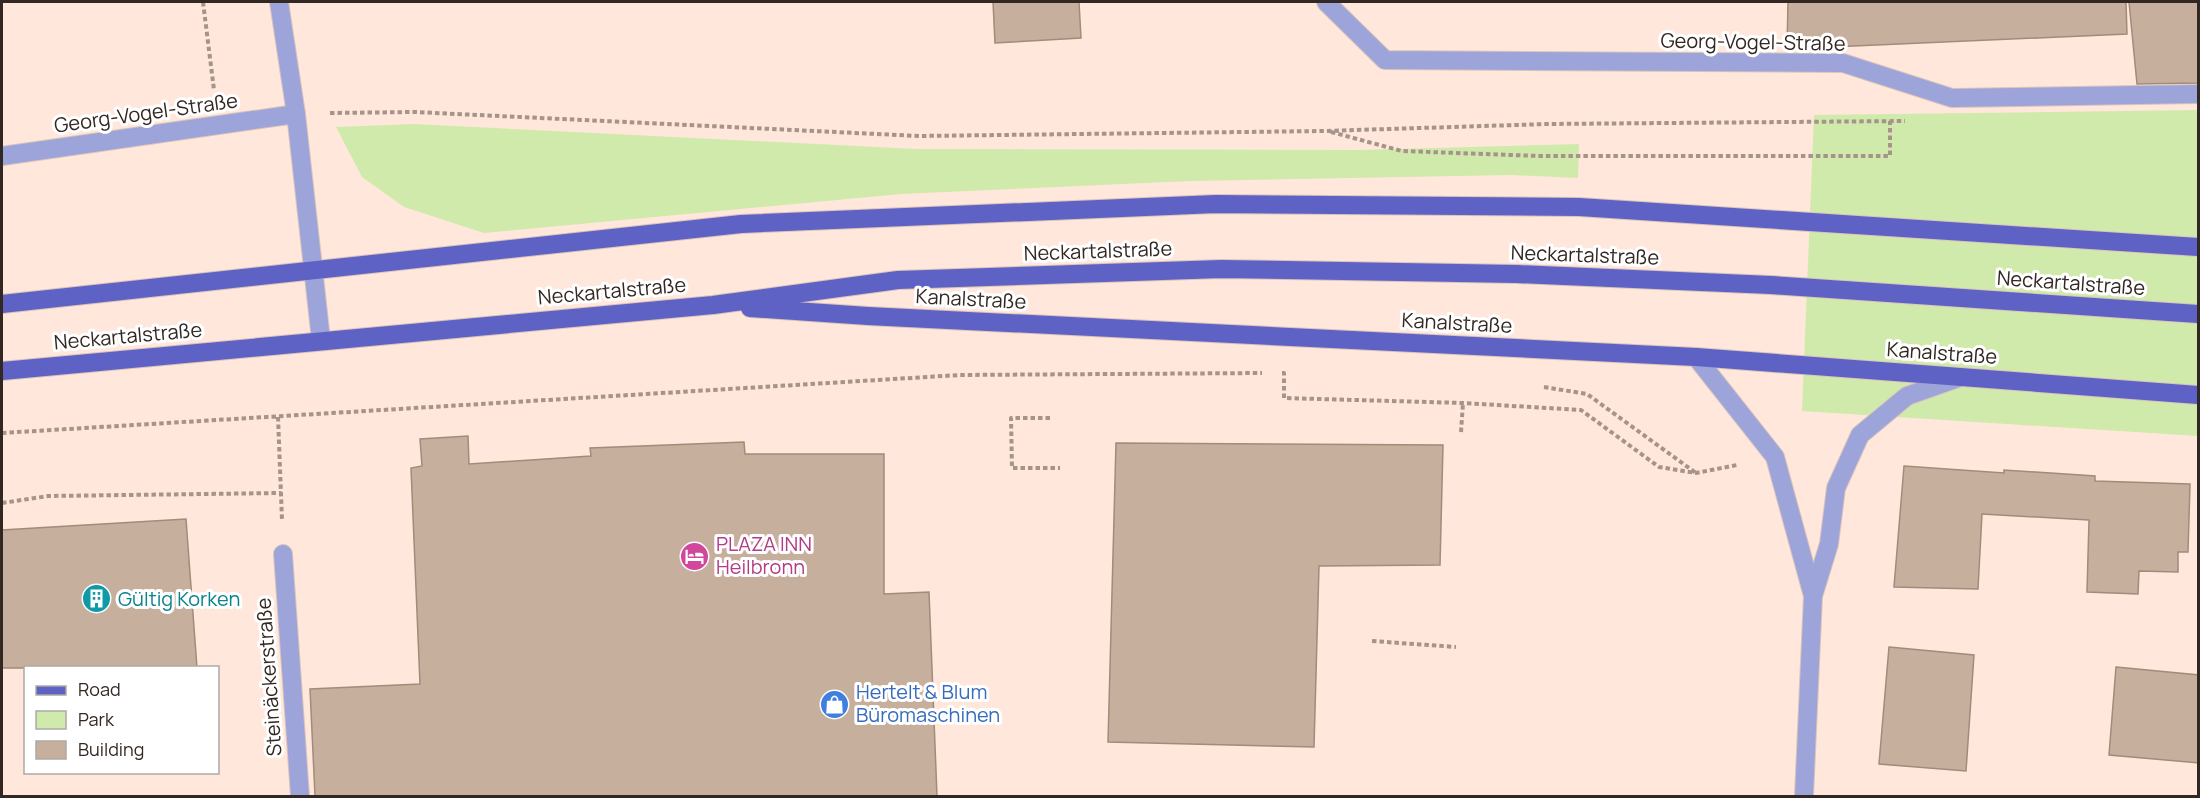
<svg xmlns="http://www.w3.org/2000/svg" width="2200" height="798" viewBox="0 0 2200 798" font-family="Manrope,sans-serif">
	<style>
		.green { fill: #d0eaab }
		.building { fill: #c7af9d; stroke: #a18b79; stroke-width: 1.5 }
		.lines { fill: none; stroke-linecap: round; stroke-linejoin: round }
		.lane-casing { stroke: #dac4bb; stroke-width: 20 }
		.street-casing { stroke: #dac4bb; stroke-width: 20 }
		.primary-casing { stroke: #dac4bb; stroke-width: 20 }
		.path { stroke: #a6948b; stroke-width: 4; stroke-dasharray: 4.5 3; stroke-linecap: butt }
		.lane { stroke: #9ca4da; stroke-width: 18 }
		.street { stroke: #9ca4da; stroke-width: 18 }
		.primary { stroke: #5d62c4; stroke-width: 18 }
		.labels { text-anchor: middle; stroke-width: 6; stroke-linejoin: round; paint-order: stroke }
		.street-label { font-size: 20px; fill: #322722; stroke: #fff }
		.hotel-label { font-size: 20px; fill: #b23c85; stroke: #fff; text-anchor: start }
		.culture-label { font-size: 20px; fill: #0d838f; stroke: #fff; text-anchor: start }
		.shop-label { font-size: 20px; fill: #366cbe; stroke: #fff; text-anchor: start }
	</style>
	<rect width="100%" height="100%" fill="#ffe7dc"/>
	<!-- green -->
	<path class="green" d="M 2198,110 L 2198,436 L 1802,411 L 1814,115 Z
		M 414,124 L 916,149 L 1360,150 L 1579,144 L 1578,178 L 1511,175 L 1191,181 L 901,194 L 484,233 L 404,207 L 362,177 L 336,127 Z"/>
	<!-- building -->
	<path class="building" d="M 993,2 L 1079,2 L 1081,38 L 995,43 Z
		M 1788,2 L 2126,2 L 2127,34 L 1787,49 Z
		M 2129,2 L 2199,2 L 2199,83 L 2137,84 Z
		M 468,436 L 469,464 L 591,456 L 590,448 L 744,442 L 745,454 L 884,454 L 884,594 L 929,592 L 937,796 L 315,796 L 310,689 L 420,684 L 411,468 L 422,466 L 420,439 Z
		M 1116,443 L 1443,445 L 1440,565 L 1319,566 L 1314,747 L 1108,742 Z
		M 1904,466 L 2004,473 L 2004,470 L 2095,476 L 2095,481 L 2190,484 L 2188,552 L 2178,552 L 2178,572 L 2139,571 L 2138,594 L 2087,592 L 2089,520 L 1982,514 L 1978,589 L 1894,587 Z
		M 186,519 L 197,668 L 2,668 L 2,530 Z
		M 1889,647 L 1974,655 L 1966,771 L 1879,764 Z
		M 2116,667 L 2199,675 L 2199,763 L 2109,755 Z"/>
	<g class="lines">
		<defs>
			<path id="lane" d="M 279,2 L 296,114
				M 1326,2 L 1385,60 L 1843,63 L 1952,98 L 2198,94
				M 283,554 L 300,796"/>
			<path id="street" d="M 2,156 L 296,114 L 321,340
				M 1696,357 L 1775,457 L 1813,596
				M 1804,796 L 1813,596 L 1829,544 L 1836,488 L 1860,435 L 1907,396 L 1961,377"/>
			<path id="primary" d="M 2,304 L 741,224 L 1216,204 L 1579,207 L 2198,247
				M 750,308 L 868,316 L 1696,357 L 2198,395
				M 2,371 L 713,305 L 898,280 L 1221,269 L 1517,274 L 1771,285 L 2198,314"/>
		</defs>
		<!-- lane casing -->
		<use href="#lane" class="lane-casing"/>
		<!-- street casing -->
		<use href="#street" class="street-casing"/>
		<!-- primary casing -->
		<use href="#primary" class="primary-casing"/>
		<!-- path -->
		<path class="path" d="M 203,2 L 214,90
			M 330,113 L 415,112 L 919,136 L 1324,131 L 1548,124 L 1905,121
			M 1331,132 L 1402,151 L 1539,156 L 1890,156 L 1890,121
			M 1282,373 L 1284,373 L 1284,398 L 1463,403 L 1581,410 L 1659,467 L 1696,473 L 1737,465
			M 1544,387 L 1587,394 L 1696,473
			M 278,417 L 282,520
			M 1050,418 L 1011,418 L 1012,468 L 1060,468
			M 1461,432 L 1463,403
			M 2,433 L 960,375 L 1262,373
			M 2,503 L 48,496 L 281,493
			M 1372,641 L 1456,647"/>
		<!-- lane -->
		<use href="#lane" class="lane"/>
		<!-- street -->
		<use href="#street" class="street"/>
		<!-- primary -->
		<use href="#primary" class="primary"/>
	</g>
	<!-- icons -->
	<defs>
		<symbol id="hotel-disc" viewBox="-11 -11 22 22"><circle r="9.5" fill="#d1479c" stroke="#fff"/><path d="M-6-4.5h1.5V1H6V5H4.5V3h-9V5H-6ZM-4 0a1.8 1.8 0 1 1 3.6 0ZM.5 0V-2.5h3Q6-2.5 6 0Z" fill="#fff"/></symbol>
		<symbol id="building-disc" viewBox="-11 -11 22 22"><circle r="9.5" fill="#0f9aa8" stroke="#fff"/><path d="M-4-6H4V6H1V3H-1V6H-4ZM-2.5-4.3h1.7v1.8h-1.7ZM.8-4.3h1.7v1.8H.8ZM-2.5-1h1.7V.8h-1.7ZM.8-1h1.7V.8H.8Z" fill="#fff"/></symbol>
		<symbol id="shop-disc" viewBox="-11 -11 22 22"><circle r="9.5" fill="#3f7fe0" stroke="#fff"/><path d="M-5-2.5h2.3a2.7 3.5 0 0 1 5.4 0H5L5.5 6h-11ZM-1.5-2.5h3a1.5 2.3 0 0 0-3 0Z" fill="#fff"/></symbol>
	</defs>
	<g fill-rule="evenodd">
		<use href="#hotel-disc" x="678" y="540" width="33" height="33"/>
		<use href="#building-disc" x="80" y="582" width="33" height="33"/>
		<use href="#shop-disc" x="818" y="688" width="33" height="33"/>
	</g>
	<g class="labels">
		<!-- street labels -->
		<g class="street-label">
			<text transform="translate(1753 42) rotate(1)" y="7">Georg-Vogel-Straße</text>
			<text transform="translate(146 113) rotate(-8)" y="7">Georg-Vogel-Straße</text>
			<text transform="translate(1098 251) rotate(-2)" y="7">Neckartalstraße</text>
			<text transform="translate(1585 255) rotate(2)" y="7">Neckartalstraße</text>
			<text transform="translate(2071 283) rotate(4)" y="7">Neckartalstraße</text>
			<text transform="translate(612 291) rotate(-5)" y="7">Neckartalstraße</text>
			<text transform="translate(971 299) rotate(3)" y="7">Kanalstraße</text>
			<text transform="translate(1457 323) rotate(3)" y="7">Kanalstraße</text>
			<text transform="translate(128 336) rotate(-5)" y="7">Neckartalstraße</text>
			<text transform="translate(1942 353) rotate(4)" y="7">Kanalstraße</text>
			<text transform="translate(269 677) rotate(-94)" y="7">Steinäckerstraße</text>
		</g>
		<!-- hotel labels -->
		<g class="hotel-label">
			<text x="716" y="551">PLAZA INN<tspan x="716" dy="23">Heilbronn</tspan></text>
		</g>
		<!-- culture labels -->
		<g class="culture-label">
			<text x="118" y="606">Gültig Korken</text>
		</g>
		<!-- shop labels -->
		<g class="shop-label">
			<text x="856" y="699">Hertelt &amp; Blum<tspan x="856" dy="23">Büromaschinen</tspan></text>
		</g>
	</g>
	<!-- border -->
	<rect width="2200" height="798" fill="none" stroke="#322722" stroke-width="6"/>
	<!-- legend -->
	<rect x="24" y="666" width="195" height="108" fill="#ffffff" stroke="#ada9a7" stroke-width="1.5"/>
	<rect x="36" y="686" width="30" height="9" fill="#5d62c4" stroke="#ada9a7" stroke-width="1.5"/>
	<text x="78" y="696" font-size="18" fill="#322722">Road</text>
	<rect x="36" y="711" width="30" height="18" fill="#d0eaab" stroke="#ada9a7" stroke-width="1.5"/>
	<text x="78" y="726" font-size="18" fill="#322722">Park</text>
	<rect x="36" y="741" width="30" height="18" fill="#c7af9d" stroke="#ada9a7" stroke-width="1.5"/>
	<text x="78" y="756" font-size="18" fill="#322722">Building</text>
</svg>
